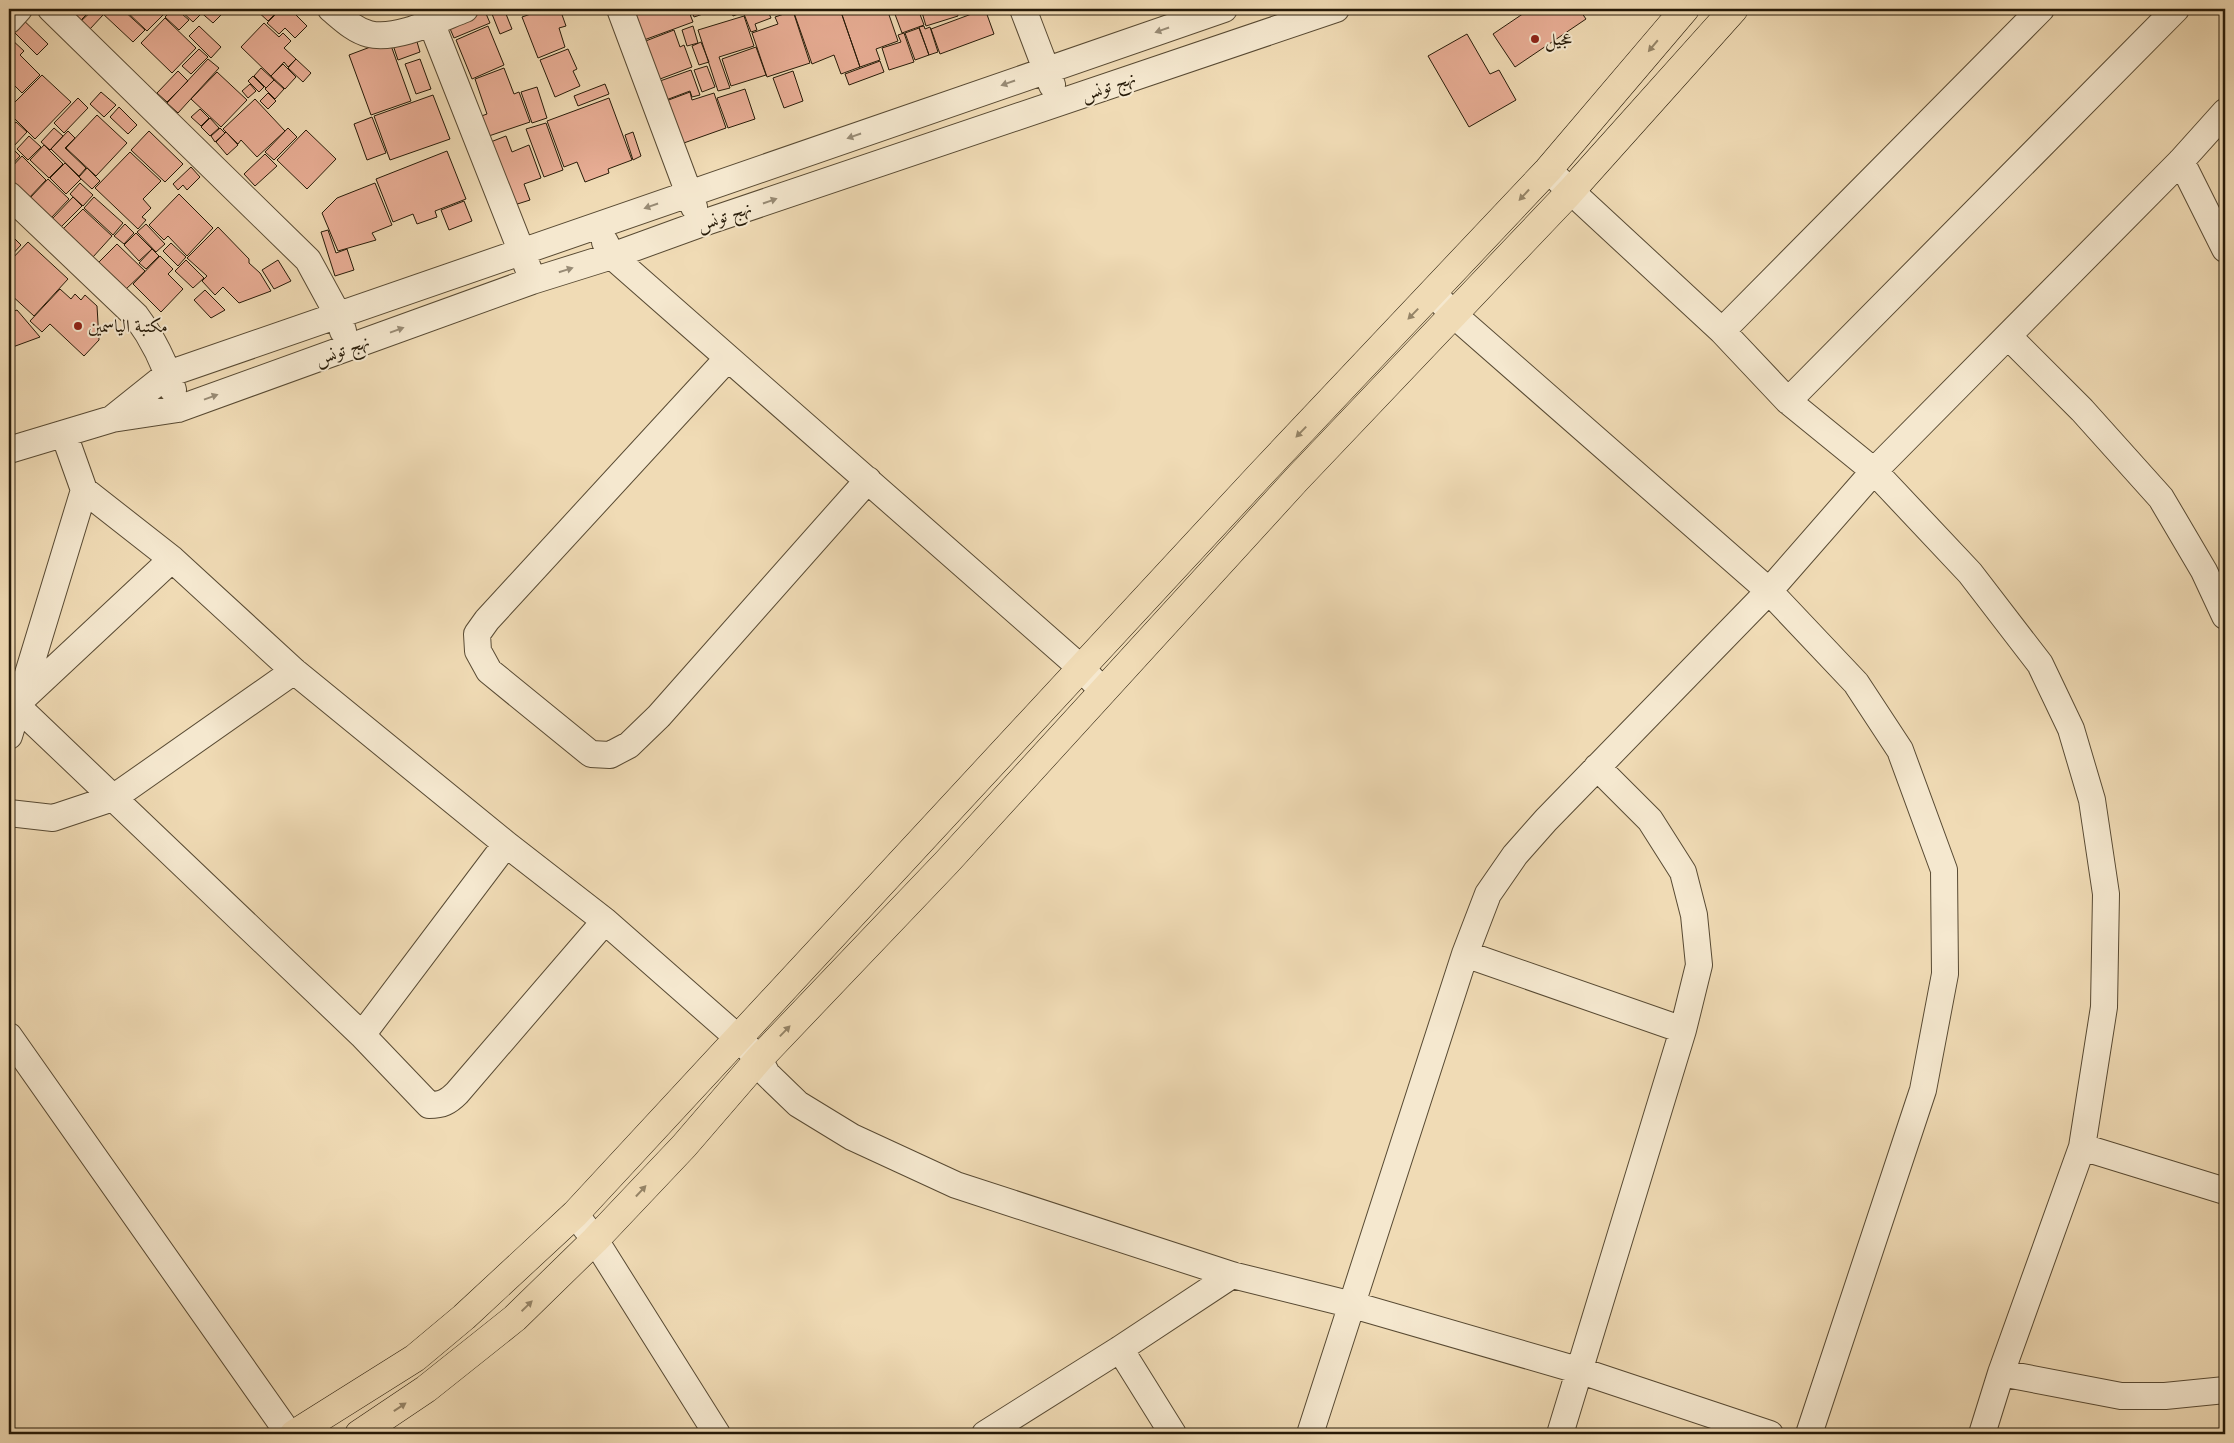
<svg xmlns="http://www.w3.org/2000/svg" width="2234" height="1443" viewBox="0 0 2234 1443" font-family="'Libre Caslon Text',Amiri,serif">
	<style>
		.building { fill: #eaaf97; stroke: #261a08 }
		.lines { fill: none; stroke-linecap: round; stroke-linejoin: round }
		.minor-casing { stroke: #584a33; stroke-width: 28 }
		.major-casing { stroke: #261a08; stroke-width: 29 }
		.minor { stroke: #f5e8cf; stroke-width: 26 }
		.major { stroke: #f0dbb5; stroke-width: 28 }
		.oneway { fill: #988b75 }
		.oneway2 { fill: #958467 }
		.poi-dot { fill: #8f2418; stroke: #f5e8cf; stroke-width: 2 }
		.labels { text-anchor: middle; stroke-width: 4; stroke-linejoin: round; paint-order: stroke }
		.poi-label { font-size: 18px; fill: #261a08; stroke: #f5e8cf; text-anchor: start }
		.street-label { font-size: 18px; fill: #261a08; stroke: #f5e8cf }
	</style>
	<rect width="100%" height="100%" fill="#f0dbb5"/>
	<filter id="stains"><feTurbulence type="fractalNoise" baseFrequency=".004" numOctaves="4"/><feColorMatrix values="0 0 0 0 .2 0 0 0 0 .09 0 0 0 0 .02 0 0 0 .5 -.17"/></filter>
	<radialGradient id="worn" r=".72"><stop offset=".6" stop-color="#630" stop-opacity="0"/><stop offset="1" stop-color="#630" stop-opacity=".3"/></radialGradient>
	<!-- building -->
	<path class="building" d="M 12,9 L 48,44 L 37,55 L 9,27 Z
		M 67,9 L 92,9 L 80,21 Z
		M 94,9 L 97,9 L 103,15 L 90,29 L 81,21 Z
		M 104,9 L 122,9 L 145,30 L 133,42 L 101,12 Z
		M 124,9 L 169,9 L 147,31 Z
		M 173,9 L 176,9 L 189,20 L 179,30 L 165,17 Z
		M 179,9 L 196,9 L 201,14 L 193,22 Z
		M 197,9 L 227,9 L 213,23 Z
		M 255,9 L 280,9 L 268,21 Z
		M 281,9 L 290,9 L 307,26 L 295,38 L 285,28 L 279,34 L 267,23 Z
		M 452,9 L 484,9 L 490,23 L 454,38 L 443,12 Z
		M 490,9 L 504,9 L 512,29 L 500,34 Z
		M 545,9 L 560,9 L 566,26 L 559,28 L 565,47 L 538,58 L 522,17 Z
		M 633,9 L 672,9 L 674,14 L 688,9 L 693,22 L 644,40 Z
		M 691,9 L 718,9 L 694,17 Z
		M 730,9 L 745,9 L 746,11 L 733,16 Z
		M 758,9 L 767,9 L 771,18 L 755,24 L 757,30 L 751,32 L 744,14 Z
		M 798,9 L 807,9 L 808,12 L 818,9 L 826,9 L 828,13 L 840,9 L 860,67 L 841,74 L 834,55 L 812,64 L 793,10 Z
		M 840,9 L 887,9 L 898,41 L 876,49 L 880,60 L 860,67 Z
		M 893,9 L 905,9 L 906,11 L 918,9 L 924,25 L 902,33 Z
		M 921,9 L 956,9 L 958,16 L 926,26 Z
		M 985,9 L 994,34 L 940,54 L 931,29 Z
		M 1041,9 L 1057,9 L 1043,14 Z
		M 1530,9 L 1579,9 L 1586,19 L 1515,67 L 1493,34 Z
		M 793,11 L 810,63 L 767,77 L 752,33 L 778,24 L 775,17 Z
		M 744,16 L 754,46 L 719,57 L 730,88 L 718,91 L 698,30 Z
		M 165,18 L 196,48 L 172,73 L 141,43 Z
		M 264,23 L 279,37 L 283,33 L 291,41 L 284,48 L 296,59 L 288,67 L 284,62 L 271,76 L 241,47 Z
		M 199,26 L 221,47 L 211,58 L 189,36 Z
		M 488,26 L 504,65 L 472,79 L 456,40 Z
		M 693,26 L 698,43 L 687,46 L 682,30 Z
		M 924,26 L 925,29 L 930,27 L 938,52 L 929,55 L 919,27 Z
		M 919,28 L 929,55 L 915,60 L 905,33 Z
		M 674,30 L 680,47 L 684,45 L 692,67 L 652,82 L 638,44 Z
		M 904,33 L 914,62 L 889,70 L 882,48 L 901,42 L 898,35 Z
		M 1467,34 L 1490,74 L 1499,70 L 1516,100 L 1469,127 L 1428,56 Z
		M 415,35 L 420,52 L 398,60 L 392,42 Z
		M 10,38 L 24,51 L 20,55 L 40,75 L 22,93 L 9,80 Z
		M 389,40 L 411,101 L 371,115 L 349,55 Z
		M 701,42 L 709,62 L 699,65 L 692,46 Z
		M 756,47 L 766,75 L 731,86 L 722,59 Z
		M 199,49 L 208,57 L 191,74 L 182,66 Z
		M 568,49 L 577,69 L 573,71 L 580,86 L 555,97 L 540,60 Z
		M 208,59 L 219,68 L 178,113 L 167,103 Z
		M 296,59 L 311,73 L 303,82 L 288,68 Z
		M 420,59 L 431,89 L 416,94 L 405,64 Z
		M 880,61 L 884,72 L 849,85 L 845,74 Z
		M 283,64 L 296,77 L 285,89 L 271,76 Z
		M 707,66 L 715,87 L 702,92 L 694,70 Z
		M 261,68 L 274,80 L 266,88 L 254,76 Z
		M 504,68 L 514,94 L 519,92 L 530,122 L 480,139 L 473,119 L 487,114 L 475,79 Z
		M 691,70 L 700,95 L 692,97 L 690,91 L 666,100 L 660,81 Z
		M 178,71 L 188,81 L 167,102 L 157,93 Z
		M 793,71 L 803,101 L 784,108 L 773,78 Z
		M 217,72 L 247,100 L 221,127 L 191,99 Z
		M 42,75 L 71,102 L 35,139 L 9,113 L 9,108 Z
		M 253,76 L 264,87 L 259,92 L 248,81 Z
		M 274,80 L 284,89 L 275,99 L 265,89 Z
		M 250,84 L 256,91 L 248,98 L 242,91 Z
		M 605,84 L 609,94 L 578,106 L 574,96 Z
		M 537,87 L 547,118 L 532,123 L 521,92 Z
		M 745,89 L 755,119 L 728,128 L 717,98 Z
		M 9,90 L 15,96 L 9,102 Z
		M 101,92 L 116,105 L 104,117 L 90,104 Z
		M 690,92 L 692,100 L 714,93 L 726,128 L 681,144 L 666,101 Z
		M 268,93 L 276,101 L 268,109 L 260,101 Z
		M 433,95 L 450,139 L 390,160 L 374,116 Z
		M 78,98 L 88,108 L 64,133 L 54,123 Z
		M 609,98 L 632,160 L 608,169 L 609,173 L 585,182 L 577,162 L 564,167 L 547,121 Z
		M 255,99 L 285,131 L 257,157 L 241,140 L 238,144 L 223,129 Z
		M 119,107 L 137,125 L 128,134 L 110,117 Z
		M 200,109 L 209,118 L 201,126 L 191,117 Z
		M 97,115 L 127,143 L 96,176 L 66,148 Z
		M 372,117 L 386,153 L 367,160 L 354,124 Z
		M 210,118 L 219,128 L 210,136 L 201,127 Z
		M 16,122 L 27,132 L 13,147 L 9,142 L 9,130 Z
		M 546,123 L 563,170 L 544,177 L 526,129 Z
		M 54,128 L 63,136 L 50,150 L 41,142 Z
		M 220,128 L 225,133 L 215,142 L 211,136 Z
		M 288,128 L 297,137 L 274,160 L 265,152 Z
		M 306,130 L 336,159 L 307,189 L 277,160 Z
		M 68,131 L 75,138 L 65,148 L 86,168 L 79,176 L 51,149 Z
		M 149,131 L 183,164 L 165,182 L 131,150 Z
		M 226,132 L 238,145 L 227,155 L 216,142 Z
		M 633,132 L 641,156 L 633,160 L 625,135 Z
		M 29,136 L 41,147 L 28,160 L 17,149 Z
		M 506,136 L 512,152 L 529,145 L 541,178 L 524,184 L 530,200 L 511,206 L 488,143 Z
		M 9,145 L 20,156 L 9,168 Z
		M 44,145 L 63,164 L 49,178 L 30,160 Z
		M 447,151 L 466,199 L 435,211 L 437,217 L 417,224 L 413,214 L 393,222 L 376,179 Z
		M 130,152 L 161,181 L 143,199 L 151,208 L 142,217 L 146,220 L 138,229 L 95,188 Z
		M 265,154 L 277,166 L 255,186 L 244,174 Z
		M 22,156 L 46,180 L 27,200 L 9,182 L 9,170 Z
		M 65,163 L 81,179 L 66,194 L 50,178 Z
		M 191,167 L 200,177 L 187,190 L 183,185 L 178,190 L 173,184 Z
		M 87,168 L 100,181 L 92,189 L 79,177 Z
		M 48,179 L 69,199 L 51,218 L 30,198 Z
		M 80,183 L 93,195 L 83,206 L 70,194 Z
		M 375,183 L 392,225 L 372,233 L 376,240 L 338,251 L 322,213 L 337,198 Z
		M 179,194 L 213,228 L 187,256 L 168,236 L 164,240 L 149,225 Z
		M 73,197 L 82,206 L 61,227 L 52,219 Z
		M 94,197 L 123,223 L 113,235 L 84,208 Z
		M 464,201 L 472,221 L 449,230 L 441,210 Z
		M 83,209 L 112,236 L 93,257 L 63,229 Z
		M 125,224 L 134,233 L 124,244 L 114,236 Z
		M 146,224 L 165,244 L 156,252 L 137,232 Z
		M 218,227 L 249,259 L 249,263 L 260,273 L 271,291 L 239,303 L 223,287 L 215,295 L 202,281 L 207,276 L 187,258 Z
		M 328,230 L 336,253 L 347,249 L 354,270 L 335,276 L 321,232 Z
		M 9,233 L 21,245 L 9,258 Z
		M 136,233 L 152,249 L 139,261 L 124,245 Z
		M 28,242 L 68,279 L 34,316 L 9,293 L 9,262 Z
		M 171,243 L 186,257 L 178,266 L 163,251 Z
		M 117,244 L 145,271 L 125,290 L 98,263 Z
		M 152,249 L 159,256 L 146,269 L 139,263 Z
		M 160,256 L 173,269 L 168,274 L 183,289 L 161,312 L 133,284 Z
		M 186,260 L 204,278 L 193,288 L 175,271 Z
		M 278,260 L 291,281 L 274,289 L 262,270 Z
		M 60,289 L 71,299 L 75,294 L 81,300 L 85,295 L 97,306 L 99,340 L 84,356 L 50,324 L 42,332 L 30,321 Z
		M 205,290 L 225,310 L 211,318 L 194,300 Z
		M 17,310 L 40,337 L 10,348 L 12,353 L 9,354 L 9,313 Z"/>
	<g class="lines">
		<defs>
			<path id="minor" d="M 51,9 L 308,260 L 338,315 L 343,331
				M 331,9 C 343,19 354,30 369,34 C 396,41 439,19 465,9
				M 620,9 L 694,207
				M 1023,9 L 1052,85
				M 9,20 L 19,9
				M 431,22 L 528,268
				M 2181,161 L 2225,249
				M 1548,170 L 1722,331 L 1788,401 L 1874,471 L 1970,573 L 2040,664 L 2071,729 L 2092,800 L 2106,894 L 2104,1007 L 2082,1147 L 2001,1373 L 1982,1434
				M 9,195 L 136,316 C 153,339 165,363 173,390
				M 605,242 L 612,256 L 1081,668 L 1103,691
				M 1433,293 L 1454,315 L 1769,591 L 1856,683 L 1900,750 L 1944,870 L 1945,974 L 1923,1090 L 1809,1434
				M 1722,331 L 2041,9
				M 2008,336 L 2082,410 L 2161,498 L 2204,571 L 2225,616
				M 727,359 L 487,620 L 477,634 L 478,651 L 489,671 L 591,754 L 610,755 L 629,745 L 659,716 L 868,480
				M 1788,401 L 2176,9
				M 113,418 L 168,374 L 1224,9
				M 9,450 L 112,419 L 178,409 L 532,281 L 612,256 L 700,224 L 1336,9
				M 84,490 L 172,559 L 294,671 L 506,844 L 605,921 L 737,1037 L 759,1059 L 767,1074 L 798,1104 L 852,1137 L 956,1185 L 1232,1275 L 1353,1305 L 1581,1371 L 1770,1434
				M 21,700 L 172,559
				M 18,707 L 362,1035 L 429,1105 C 442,1105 448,1102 457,1093 L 605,921
				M 9,736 L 84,490 L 64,434
				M 9,813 L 53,818 L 113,798 L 294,671
				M 1465,954 L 1683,1030
				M 362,1035 L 506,844
				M 9,1036 L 289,1434
				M 2082,1147 L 2225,1191
				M 575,1214 L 595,1240 L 717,1434
				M 1120,1349 L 1173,1434
				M 2001,1373 L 2121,1396 L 2165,1396 L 2225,1390
				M 985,1434 L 1120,1349 L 1232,1275
				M 1310,1434 L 1465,954 L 1488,894 L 1515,855 L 1546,820 L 1769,591 L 1874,471 L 2181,161 L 2225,112
				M 1560,1434 L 1683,1030 L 1699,965 L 1694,915 L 1683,872 L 1650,820 L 1597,767"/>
			<path id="major" d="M 294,1434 L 415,1358 L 464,1317 L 575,1214 L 1260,475 L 1548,170 L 1685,9
				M 359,1434 L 426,1389 L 515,1318 L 595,1240 L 684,1146 L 759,1059 L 947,862 L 1296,480 L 1570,192 L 1734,9"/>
		</defs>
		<!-- minor casing -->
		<use href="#minor" class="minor-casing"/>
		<!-- major casing -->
		<use href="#major" class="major-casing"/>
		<!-- minor -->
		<use href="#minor" class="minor"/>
		<!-- major -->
		<use href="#major" class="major"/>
	</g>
	<!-- one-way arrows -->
	<defs><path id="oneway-solid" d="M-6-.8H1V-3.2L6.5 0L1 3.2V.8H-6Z" transform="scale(1.25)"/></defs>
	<g class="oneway">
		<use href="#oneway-solid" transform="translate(1162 30) rotate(161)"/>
		<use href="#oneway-solid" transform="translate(1008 83) rotate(161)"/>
		<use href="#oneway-solid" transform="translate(854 136) rotate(161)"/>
		<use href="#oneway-solid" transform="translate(770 201) rotate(-19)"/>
		<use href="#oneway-solid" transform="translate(651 206) rotate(161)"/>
		<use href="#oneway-solid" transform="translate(566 270) rotate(-17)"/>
		<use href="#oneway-solid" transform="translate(397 330) rotate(-20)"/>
		<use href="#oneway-solid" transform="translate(211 397) rotate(-20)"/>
	</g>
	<g class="oneway2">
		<use href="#oneway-solid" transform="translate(1653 46) rotate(130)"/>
		<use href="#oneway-solid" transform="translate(1524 195) rotate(133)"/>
		<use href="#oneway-solid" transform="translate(1413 314) rotate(134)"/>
		<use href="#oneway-solid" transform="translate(1301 432) rotate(134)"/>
		<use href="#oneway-solid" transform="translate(785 1031) rotate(-46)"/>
		<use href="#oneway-solid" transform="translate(641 1191) rotate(-47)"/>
		<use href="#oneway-solid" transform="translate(527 1306) rotate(-44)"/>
		<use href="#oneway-solid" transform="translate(400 1407) rotate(-34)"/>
	</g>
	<!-- markers -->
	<g class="poi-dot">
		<circle cx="1535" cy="39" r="5"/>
		<circle cx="78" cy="326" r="5"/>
	</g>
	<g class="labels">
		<!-- poi labels -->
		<g class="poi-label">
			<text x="1545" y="45">عجيل</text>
			<text x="88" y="332">مكتبة الياسمين</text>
		</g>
		<!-- street labels -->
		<g class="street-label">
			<text transform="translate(1108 86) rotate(-19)" y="6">نهج تونس</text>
			<text transform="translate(724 216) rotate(-19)" y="6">نهج تونس</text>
			<text transform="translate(342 350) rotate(-20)" y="6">نهج تونس</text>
		</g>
	</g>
	<!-- margin -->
	<rect width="2234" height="1443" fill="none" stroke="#f0dbb5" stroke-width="30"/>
	<rect x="10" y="10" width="2214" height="1423" fill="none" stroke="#261a08" stroke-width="2.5"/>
	<rect x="15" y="15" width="2204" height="1413" fill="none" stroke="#261a08"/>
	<rect width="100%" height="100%" filter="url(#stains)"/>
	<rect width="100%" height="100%" fill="url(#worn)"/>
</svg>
